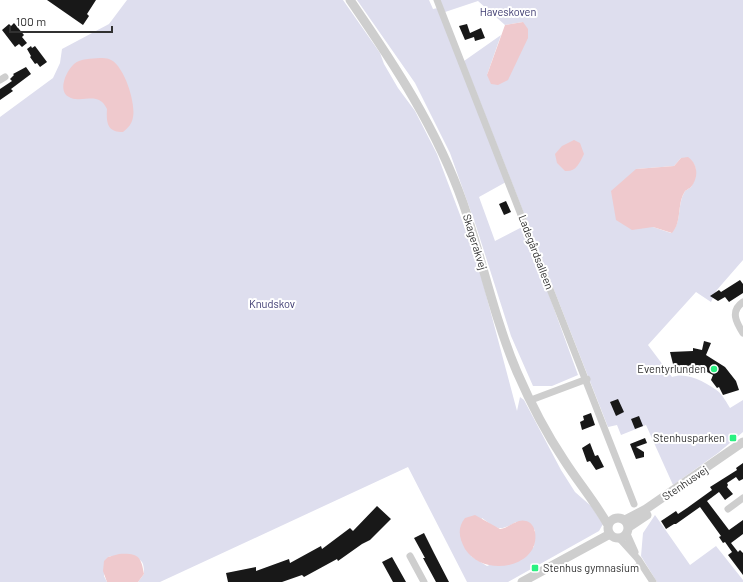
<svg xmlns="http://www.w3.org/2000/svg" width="743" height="582" viewBox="0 0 743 582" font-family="Barlow,sans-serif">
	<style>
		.green { fill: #dedeee; fill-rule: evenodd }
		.water { fill: #efc9cd }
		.building { fill: #181818 }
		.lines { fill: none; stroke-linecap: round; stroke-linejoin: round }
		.service { stroke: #cecece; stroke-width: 3.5 }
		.minor { stroke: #cecece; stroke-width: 7 }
		.tertiary { stroke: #cecece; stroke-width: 9 }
		.poi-dot { fill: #2af181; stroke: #fff; stroke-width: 1.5 }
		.labels { text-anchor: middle; stroke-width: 4; stroke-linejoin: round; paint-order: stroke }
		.park-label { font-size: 11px; fill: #3d3a70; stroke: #fff }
		.street-label { font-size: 11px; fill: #313131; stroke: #fff }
		.poi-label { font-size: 11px; fill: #313131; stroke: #fff; text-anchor: end }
	</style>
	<rect width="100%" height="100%" fill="#fff"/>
	<!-- green -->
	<path class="green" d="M 127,0 L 343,0 L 380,53 L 384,64 L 398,88 L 415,111 L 437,154 L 476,257 L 517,411 L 520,397 L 524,400 L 561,470 L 575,492 L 591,506 L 603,524 L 599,531 L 508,582 L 467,582 L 408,467 L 160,582 L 138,582 L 144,574 C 144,571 144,565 142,562 C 136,554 116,555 108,557 L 104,576 L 107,582 L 0,582 L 0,117 L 53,78 L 60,63 L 62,49 L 109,24 ZM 482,518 C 497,529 499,532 516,522 L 535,530 L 534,547 L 487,566 L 471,556 Z
		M 357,0 L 429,0 L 433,9 L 438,8 L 506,182 L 479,197 L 495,241 L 524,226 L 578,375 L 552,386 L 533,386 L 511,336 L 476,226 L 450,153 L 415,83 Z
		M 440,0 L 743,0 L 743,260 L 716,291 L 711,302 L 696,292 L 648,345 L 672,377 C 686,371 708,383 719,392 C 723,396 727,403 730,408 L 743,400 L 743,432 L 718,453 L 673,485 L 646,425 L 621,435 L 617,425 L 608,427 L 464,61 L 501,35 L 487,75 L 523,22 L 505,25 L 478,1 L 445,12 ZM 681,158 C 698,157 699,175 691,187 C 689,189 685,190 684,193 C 677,206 682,223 671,233 L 653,227 L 636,169 L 674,166 Z
		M 655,515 L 690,565 L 716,546 L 743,580 L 743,582 L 657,582 L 641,556 L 643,533 Z"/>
	<!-- water -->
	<path class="water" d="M 523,22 L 528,29 L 528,38 L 508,80 L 498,85 L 491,84 L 487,75 L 505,25 Z
		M 100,58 C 103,58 107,58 109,59 C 124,64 136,103 133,117 C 132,124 128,128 123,132 C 108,132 106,124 107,109 C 98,91 85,103 71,98 C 56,93 66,71 74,64 C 81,58 91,59 100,58 Z
		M 574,140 L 580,143 L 584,154 C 579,164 576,172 565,171 L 557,163 L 555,154 L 562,146 Z
		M 688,157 C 698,164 699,177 691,187 C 689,189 685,190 684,193 C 677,205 682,222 672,233 L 653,227 L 632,230 L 616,220 L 611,191 L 636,169 L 674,166 L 681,158 Z
		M 475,515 L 500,529 C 509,528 517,518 526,521 C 531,522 534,527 535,532 C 541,567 484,579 465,549 C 459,538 457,528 465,518 Z
		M 119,554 C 138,553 141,556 144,574 L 138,582 L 107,582 L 103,571 L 104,561 L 108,557 Z"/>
	<!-- building -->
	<path class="building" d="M 47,0 L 96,0 L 87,14 L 89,16 L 83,25 Z
		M 14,23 L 24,35 L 22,37 L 27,43 L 22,47 L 19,44 L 15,47 L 2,30 L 9,24 L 11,26 Z
		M 467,24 L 470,33 L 481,28 L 485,38 L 475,41 L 474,37 L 465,40 L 459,26 Z
		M 31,46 L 32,48 L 35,46 L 47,62 L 40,67 L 37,63 L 35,64 L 30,57 L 31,56 L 27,49 Z
		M 26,67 L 31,74 L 11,89 L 13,91 L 0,100 L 0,89 L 12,81 L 10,79 L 14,75 L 13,74 Z
		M 506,201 L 511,212 L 504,215 L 499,204 Z
		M 740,280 L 743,284 L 743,293 L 729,302 L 725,297 L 718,301 L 710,296 L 719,290 L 721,292 Z
		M 704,341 L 711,343 L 706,355 L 725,367 L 736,381 L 739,390 L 723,395 L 719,387 L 717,388 L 711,380 L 713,375 L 699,368 L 696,372 L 689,375 L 691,369 L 677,370 L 677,367 L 674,368 L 670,352 L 693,351 L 693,348 L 702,350 Z
		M 618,399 L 624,412 L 616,416 L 610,402 Z
		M 591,413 L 595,425 L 582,430 L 580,422 L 584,420 L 583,416 Z
		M 639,416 L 643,426 L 635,429 L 631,419 Z
		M 645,438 L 647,443 L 636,447 L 644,452 L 644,457 L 636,459 L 630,444 Z
		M 590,443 L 595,456 L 598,455 L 604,467 L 596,470 L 590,461 L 587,462 L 582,448 Z
		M 743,463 L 743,479 L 739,481 L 736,477 L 727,483 L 728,485 L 727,487 L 733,494 L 725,500 L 719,492 L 707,501 L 729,530 L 743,520 L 743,534 L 731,543 L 738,552 L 740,550 L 743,553 L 743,575 L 728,555 L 732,552 L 725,542 L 723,543 L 719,537 L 721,536 L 700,507 L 676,524 L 674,524 L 666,529 L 661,521 L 676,511 L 678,514 L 687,508 L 712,490 L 710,487 L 737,470 L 736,468 Z
		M 377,506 L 391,519 L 370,540 L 362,544 L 338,561 L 337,559 L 304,577 L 302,575 L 282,582 L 228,582 L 226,573 L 256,567 L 256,571 L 289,559 L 290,563 L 321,546 L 322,549 L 350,528 L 353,531 Z
		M 424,533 L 434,553 L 449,582 L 436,582 L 423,558 L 425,558 L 414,538 Z
		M 392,557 L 406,582 L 393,582 L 382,562 Z"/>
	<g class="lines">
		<!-- service -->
		<path class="service" d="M 635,566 L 641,563"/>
		<!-- minor -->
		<path class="minor" d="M 437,0 L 634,504
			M 0,80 L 5,77
			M 743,302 C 730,311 736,322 743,333
			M 531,400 L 587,379
			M 728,509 L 743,498
			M 627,534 L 635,552
			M 619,538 L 638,559 L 653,582
			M 410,556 L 424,582"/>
		<!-- tertiary -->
		<path class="tertiary" d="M 350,0 C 394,64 437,129 463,203 C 482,258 494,318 517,372 C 530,402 546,433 564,460 C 578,482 595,502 608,525
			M608 528a10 10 0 1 1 20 0a10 10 0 1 1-20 0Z
			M 625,520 L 646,509 L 743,442
			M 629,527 L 647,515
			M 522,582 L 610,534"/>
	</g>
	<!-- markers -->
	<g class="poi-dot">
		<circle cx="714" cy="369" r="4"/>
		<rect x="729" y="434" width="8" height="8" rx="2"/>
		<rect x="531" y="564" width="8" height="8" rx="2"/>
	</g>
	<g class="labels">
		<!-- park labels -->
		<g class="park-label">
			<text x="508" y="16">Haveskoven</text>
			<text x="272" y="308">Knudskov</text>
		</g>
		<!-- street labels -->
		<g class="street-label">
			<text transform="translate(475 242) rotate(73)" y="4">Skagerakvej</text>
			<text transform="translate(536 252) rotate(69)" y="4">Ladegårdsalleen</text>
			<text transform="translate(685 483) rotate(-34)" y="4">Stenhusvej</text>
		</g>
		<!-- poi labels -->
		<g class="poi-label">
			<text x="706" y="373">Eventyrlunden</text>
			<text x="725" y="442">Stenhusparken</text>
			<text x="543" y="572" text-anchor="start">Stenhus gymnasium</text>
		</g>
	</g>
	<!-- scale -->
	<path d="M10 26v6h102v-6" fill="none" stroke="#313131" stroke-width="2"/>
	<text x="16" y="26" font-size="12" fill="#313131" stroke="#ffffff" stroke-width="3" paint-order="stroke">100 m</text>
</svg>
